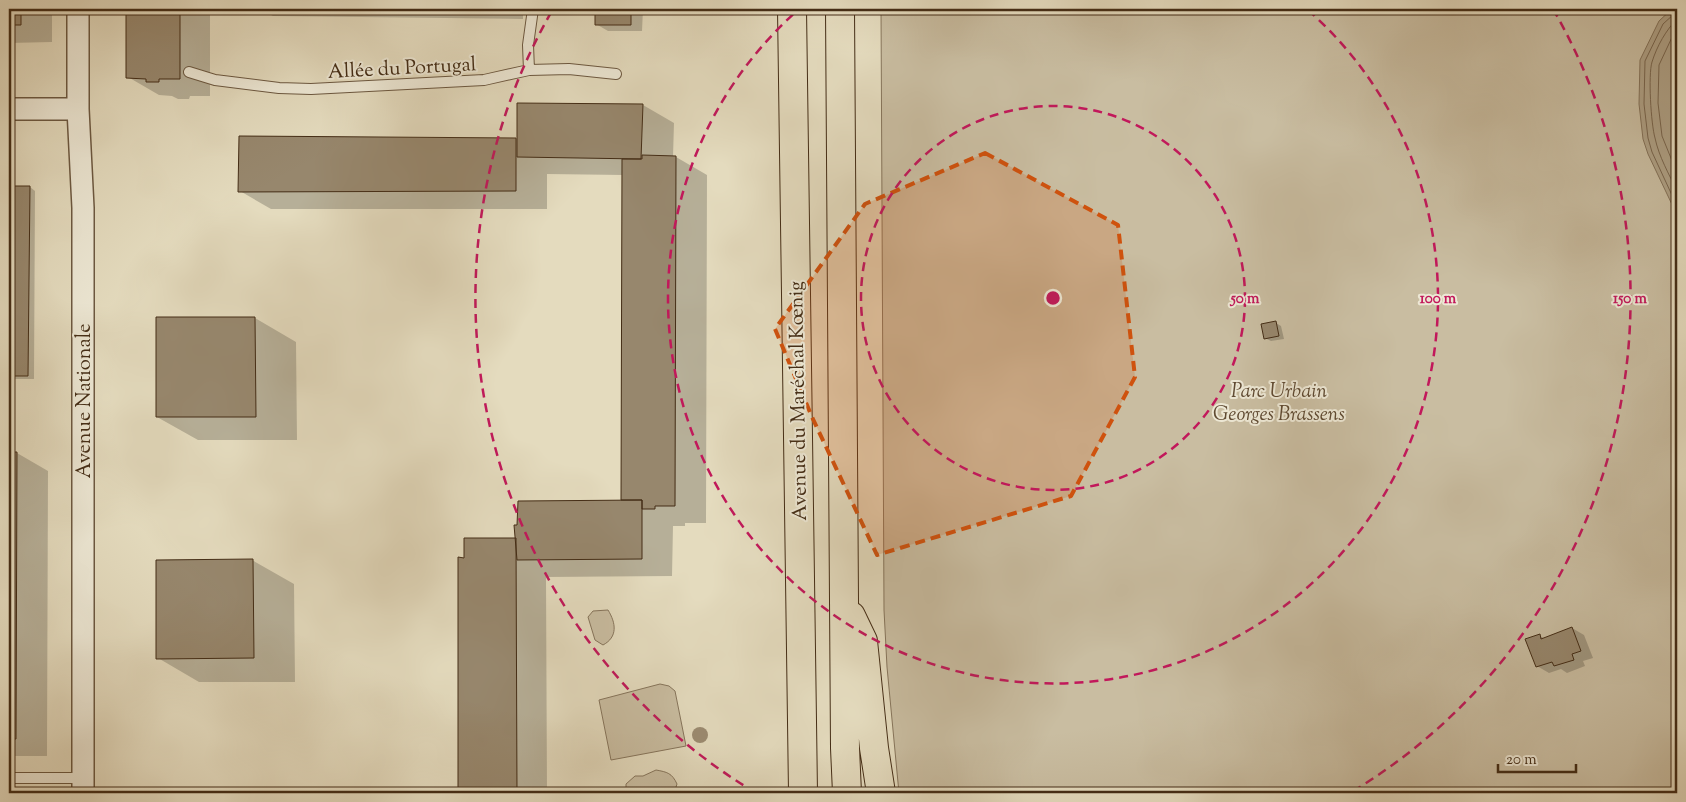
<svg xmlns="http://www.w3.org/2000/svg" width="1686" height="802" viewBox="0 0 1686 802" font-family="'Sorts Mill Goudy',serif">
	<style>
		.green { fill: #c9bda1; stroke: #86755c }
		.water { fill: #aea085; stroke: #847259 }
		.shadow { fill: #0003 }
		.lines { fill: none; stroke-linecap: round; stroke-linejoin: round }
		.shore { stroke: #79664e; stroke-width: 1 }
		.stream { stroke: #847259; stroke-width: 8 }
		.building { fill: #97876d; stroke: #442d16 }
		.service-casing { stroke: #6c5840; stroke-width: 12 }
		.minor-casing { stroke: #6c5840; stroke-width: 24 }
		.primary-casing { stroke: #442d16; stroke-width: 30 }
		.service { stroke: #ede8d5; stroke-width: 10 }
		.minor { stroke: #ede8d5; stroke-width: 21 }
		.primary { stroke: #e4dbbe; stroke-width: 28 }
		.tree { fill: #9b8b71 }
		.marked { fill: #cf520e; fill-opacity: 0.2; stroke: #cf520e; stroke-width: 4; stroke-dasharray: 10 6; stroke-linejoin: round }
		.ring { fill: none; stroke: #c2185b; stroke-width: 2.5; stroke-dasharray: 9 6 }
		.labels { text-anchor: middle; stroke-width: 4; stroke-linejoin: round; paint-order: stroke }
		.street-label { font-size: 20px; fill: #442d16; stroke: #ede8d5 }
		.park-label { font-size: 20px; font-style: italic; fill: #5f4a32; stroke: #ede8d5 }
		.centre { fill: #c2185b; stroke: #ede8d5; stroke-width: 2.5 }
		.ring-label { font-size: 15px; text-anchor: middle; font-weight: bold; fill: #c2185b; stroke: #ede8d5; stroke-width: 4; stroke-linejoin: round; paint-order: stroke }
	</style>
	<rect width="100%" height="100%" fill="#e4dbbe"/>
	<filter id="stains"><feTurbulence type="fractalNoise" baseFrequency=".004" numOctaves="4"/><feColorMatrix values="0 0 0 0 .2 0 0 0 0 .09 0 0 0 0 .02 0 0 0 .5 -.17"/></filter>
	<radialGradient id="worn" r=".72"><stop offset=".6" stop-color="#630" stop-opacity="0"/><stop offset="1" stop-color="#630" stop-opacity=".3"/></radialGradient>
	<!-- green -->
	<path class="green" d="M 881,9 L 1677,9 L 1677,793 L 899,793 L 887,667 L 884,610 Z
		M 608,610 C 616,623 618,637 603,645 L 595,640 L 588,617 L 593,611 Z
		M 660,684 L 669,686 L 675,691 L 686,746 L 611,760 L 599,700 Z
		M 656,770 C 667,772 672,773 677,784 L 674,793 L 626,793 L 626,784 L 635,776 L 643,776 Z"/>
	<!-- water -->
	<path class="water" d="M 1672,9 L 1677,9 L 1677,215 L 1648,154 L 1643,139 L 1639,104 L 1640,60 L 1659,21 Z"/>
	<!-- shadow -->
	<path class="shadow" d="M 9,9 L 52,9 L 52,42 L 9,43 Z
		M 128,9 L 210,9 L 210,96 L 190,96 L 189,99 L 178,99 L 172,96 L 159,95 L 128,77 Z
		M 260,9 L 523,9 L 523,19 L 273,16 Z
		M 596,9 L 643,9 L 642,31 L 608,31 L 596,24 Z
		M 643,105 L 674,123 L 673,157 L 676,157 L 707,175 L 706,523 L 685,523 L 685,526 L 673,526 L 672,576 L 546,577 L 547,793 L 459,793 L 460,559 L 465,560 L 515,539 L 515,526 L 623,502 L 623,175 L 547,174 L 547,209 L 271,209 L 240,191 L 240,137 L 518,139 Z
		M 9,187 L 30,187 L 35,191 L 34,379 L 9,379 Z
		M 255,318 L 296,342 L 297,440 L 198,440 L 157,417 L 157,319 Z
		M 1276,323 L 1281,326 L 1284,339 L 1271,341 L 1265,338 Z
		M 9,453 L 17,453 L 48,471 L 47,756 L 9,756 Z
		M 252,560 L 294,584 L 295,682 L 199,682 L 158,658 Z
		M 1572,628 L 1584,635 L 1593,658 L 1583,661 L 1585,666 L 1567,673 L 1561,669 L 1549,673 L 1537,666 L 1540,636 L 1545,639 Z"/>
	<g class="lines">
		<!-- shore -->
		<path class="shore" d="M 1675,9 L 1674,14 L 1663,24 L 1645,61 L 1644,104 L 1648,138 L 1652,152 L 1677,206
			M 1677,19 C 1666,30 1657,46 1652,62 C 1648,75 1651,124 1655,138 C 1659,157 1669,174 1677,191
			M 1677,29 L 1674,33 L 1659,65 L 1658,103 L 1662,136 L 1677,173"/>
		<!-- stream -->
		<path class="stream" d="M 1677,793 L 1677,791"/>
	</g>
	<!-- building -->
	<path class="building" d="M 9,9 L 21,9 L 21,25 L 9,25 Z
		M 126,9 L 180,9 L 180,79 L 159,79 L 159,82 L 146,82 L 146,79 L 126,78 Z
		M 437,9 L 505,9 L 505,10 Z
		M 595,9 L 631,9 L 631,25 L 595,25 Z
		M 517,103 L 643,104 L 641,159 L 517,157 Z
		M 239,136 L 516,138 L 516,191 L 238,192 Z
		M 642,155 L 676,156 L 675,506 L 655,506 L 655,509 L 642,509 L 642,500 L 621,500 L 622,159 L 642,159 Z
		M 9,186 L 30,186 L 28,376 L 9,376 Z
		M 156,317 L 255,317 L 256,417 L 156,417 Z
		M 1276,321 L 1279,336 L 1264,339 L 1261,324 Z
		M 9,452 L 17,452 L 16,739 L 9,739 Z
		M 642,500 L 642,559 L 517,560 L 514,525 L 517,525 L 518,501 Z
		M 464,538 L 516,538 L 517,793 L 458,793 L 458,557 L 464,558 Z
		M 253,559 L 254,658 L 156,659 L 156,560 Z
		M 1572,627 L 1581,651 L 1572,654 L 1574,660 L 1554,666 L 1552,662 L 1536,667 L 1525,639 L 1540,634 L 1541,639 Z"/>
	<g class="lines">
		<defs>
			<path id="service" d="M 529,70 L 528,45 L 533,9
				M 189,72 L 215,80 L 279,88 L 311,89 L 484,80 L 529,70 L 569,69 L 616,74
				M 9,778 L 83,778"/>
			<path id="minor" d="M 78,9 L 78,109 L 83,208 L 83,793
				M 9,109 L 78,109"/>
			<path id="primary" d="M 792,9 L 803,793
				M 840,9 L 845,748 L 847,793
				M 851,616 L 863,641 L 874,748 L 881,793"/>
		</defs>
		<!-- service casing -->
		<use href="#service" class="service-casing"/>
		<!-- minor casing -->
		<use href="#minor" class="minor-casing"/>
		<!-- primary casing -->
		<use href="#primary" class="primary-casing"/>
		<!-- service -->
		<use href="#service" class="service"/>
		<!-- minor -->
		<use href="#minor" class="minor"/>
		<!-- primary -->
		<use href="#primary" class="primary"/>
	</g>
	<!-- trees -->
	<circle class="tree" cx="700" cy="735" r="8"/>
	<!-- marked area -->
	<path class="marked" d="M 985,153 L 1118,225 L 1135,377 L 1071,496 L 877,555 L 812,417 L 775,329 L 865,204 Z"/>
	<!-- distance rings -->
	<g class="ring">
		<circle cx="1053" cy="298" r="192"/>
		<path d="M1308 10A385 385 0 1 1 798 10"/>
		<path d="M756 793A577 577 0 0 1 553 9M1553 9A577 577 0 0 1 1350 793"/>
	</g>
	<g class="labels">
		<!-- street labels -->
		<g class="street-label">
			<text transform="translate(402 67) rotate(-3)" y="7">Allée du Portugal</text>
			<text transform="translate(83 401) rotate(-90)" y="7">Avenue Nationale</text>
			<text transform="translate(797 401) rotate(-91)" y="7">Avenue du Maréchal Kœnig</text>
		</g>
		<!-- park labels -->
		<g class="park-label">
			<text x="1279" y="397">Parc Urbain<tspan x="1279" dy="23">Georges Brassens</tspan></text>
		</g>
	</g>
	<circle cx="1053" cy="298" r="8" class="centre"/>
	<g class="ring-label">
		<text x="1245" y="303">50 m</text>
		<text x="1438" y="303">100 m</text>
		<text x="1630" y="303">150 m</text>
	</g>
	<!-- margin -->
	<rect width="1686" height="802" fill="none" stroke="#e4dbbe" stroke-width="30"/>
	<rect x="10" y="10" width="1666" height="782" fill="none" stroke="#442d16" stroke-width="2.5"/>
	<rect x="15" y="15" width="1656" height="772" fill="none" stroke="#442d16"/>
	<!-- scale -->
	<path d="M1498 764v8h78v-8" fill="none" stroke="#442d16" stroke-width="2.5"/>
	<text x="1506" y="764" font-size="15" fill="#442d16" stroke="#ede8d5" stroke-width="4" paint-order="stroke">20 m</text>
	<rect width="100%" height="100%" filter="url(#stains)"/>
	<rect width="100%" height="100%" fill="url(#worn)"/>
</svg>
